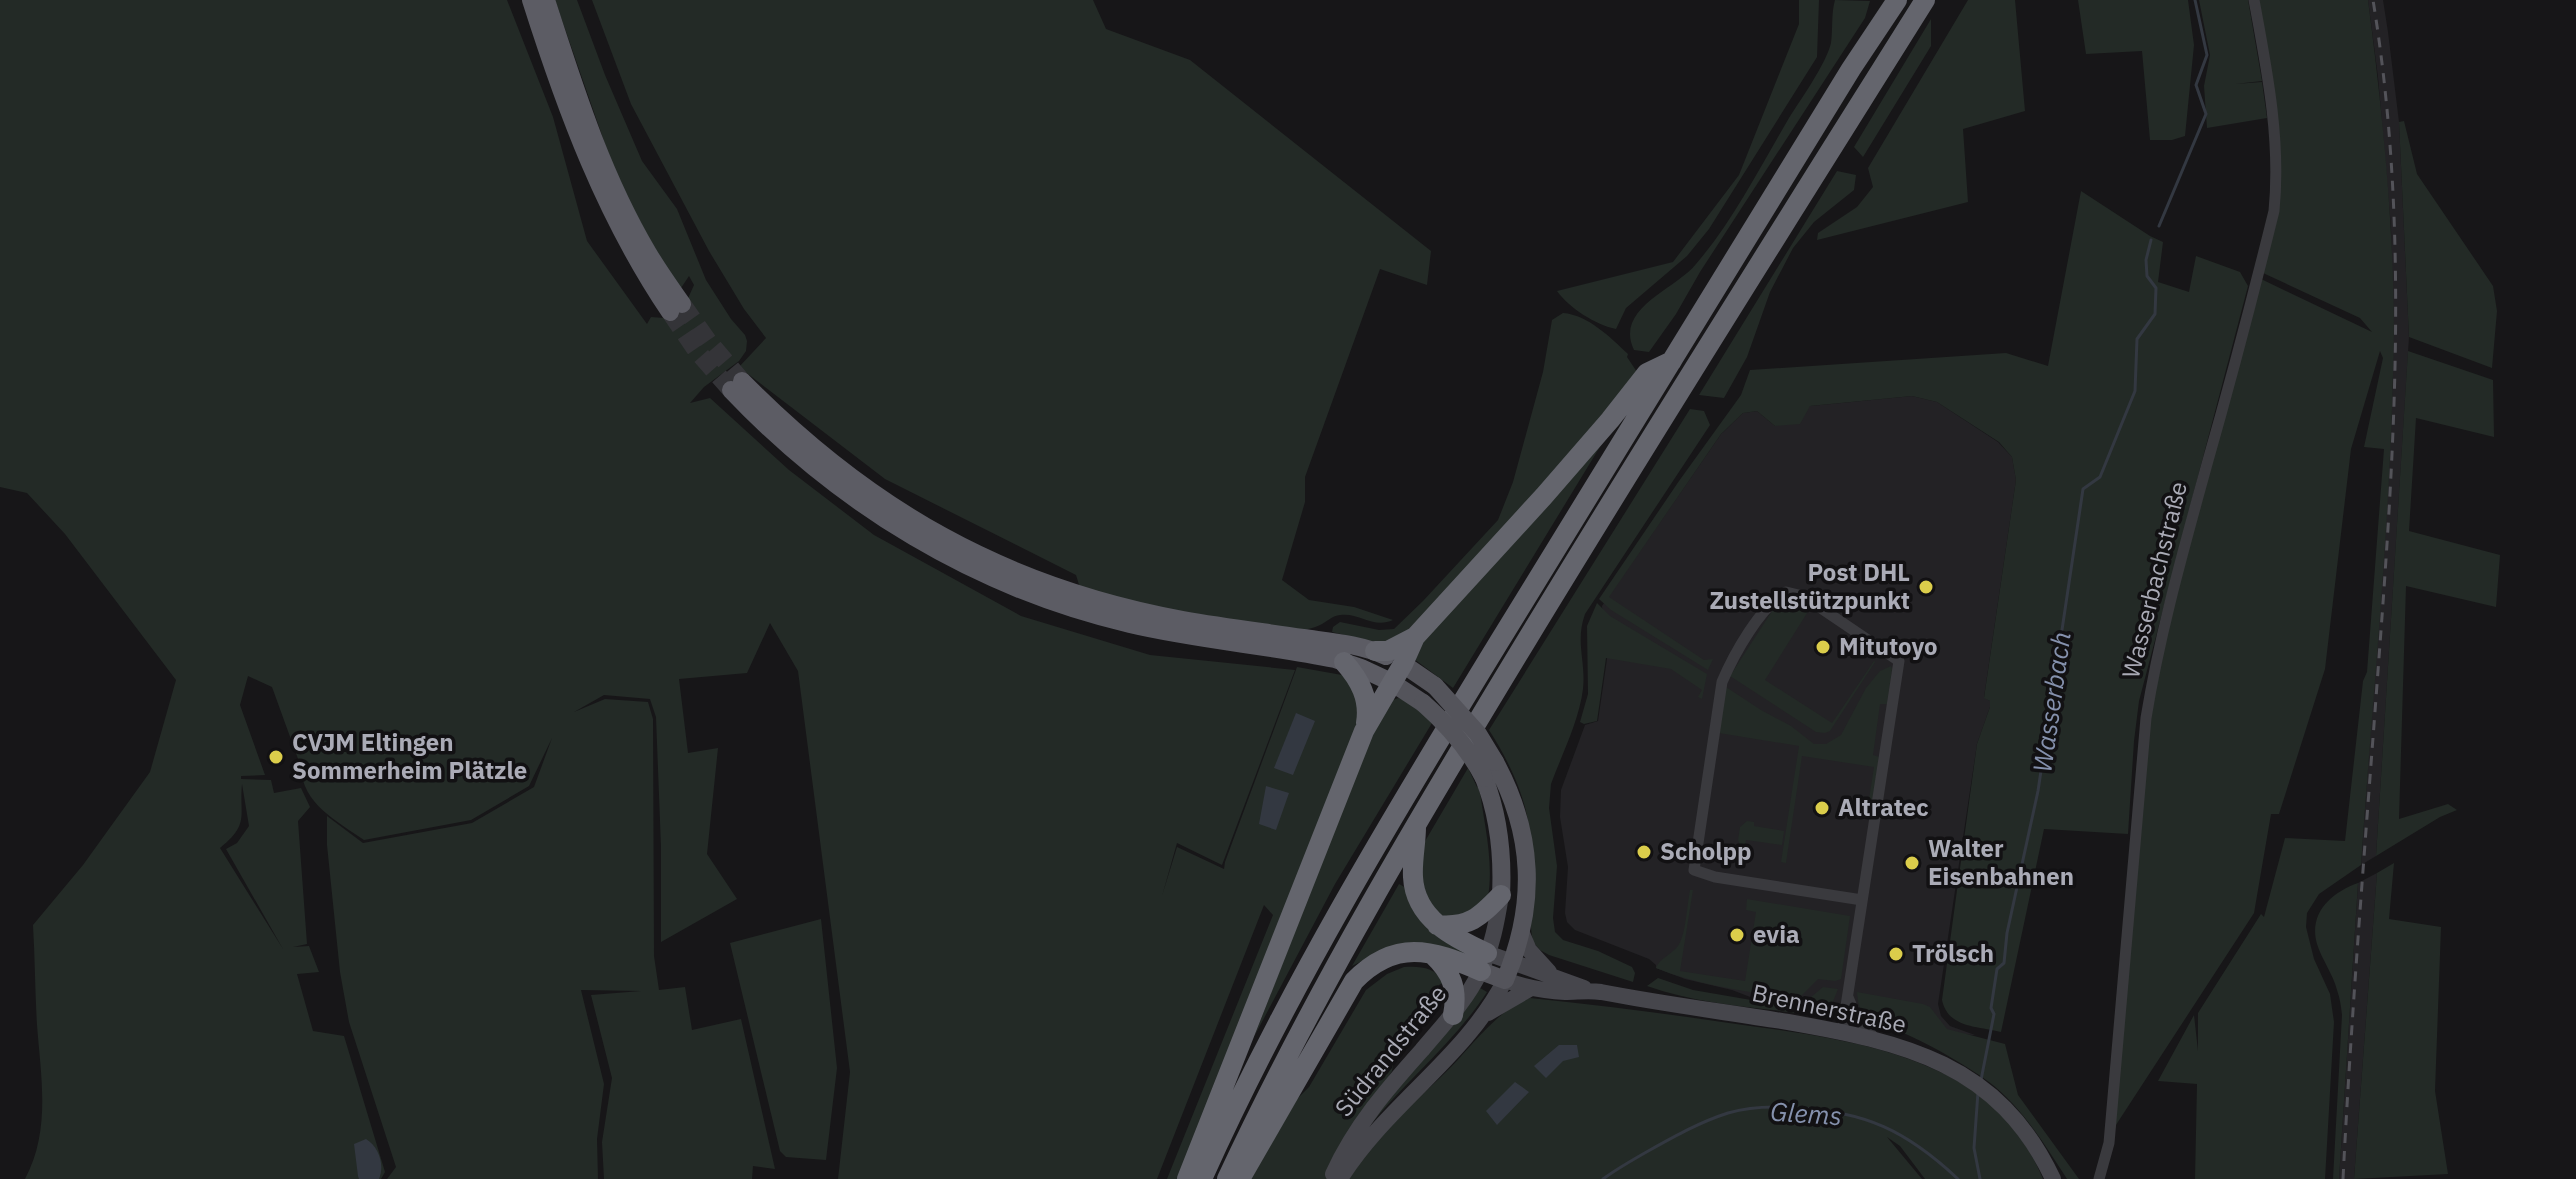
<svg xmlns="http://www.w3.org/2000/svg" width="2576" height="1179" viewBox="0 0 2576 1179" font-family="'IBM Plex Sans',sans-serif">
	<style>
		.built { fill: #232225 }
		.green { fill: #232a26; fill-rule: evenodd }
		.water { fill: #333841 }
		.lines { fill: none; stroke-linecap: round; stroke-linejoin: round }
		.stream { stroke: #333841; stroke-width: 3 }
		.trunk-tunnel { stroke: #343438; stroke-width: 18; stroke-dasharray: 18 9; stroke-linecap: butt }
		.minor { stroke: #3a3a3e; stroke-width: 11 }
		.secondary { stroke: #46464c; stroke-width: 16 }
		.primary { stroke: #54545b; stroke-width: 18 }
		.trunk { stroke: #5c5c64; stroke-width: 18 }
		.motorway { stroke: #64656d; stroke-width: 20 }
		.rail { stroke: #535359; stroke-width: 3; stroke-dasharray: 10 8; stroke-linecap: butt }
		.primary-bridge { stroke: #54545b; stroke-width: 18 }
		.poi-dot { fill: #dbcd4b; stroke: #121113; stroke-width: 3 }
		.labels { text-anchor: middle; stroke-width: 7; stroke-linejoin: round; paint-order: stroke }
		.poi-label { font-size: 24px; font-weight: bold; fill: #aaabb6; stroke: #121113; text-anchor: start }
		.street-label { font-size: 24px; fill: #aaabb6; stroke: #121113 }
		.water-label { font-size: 26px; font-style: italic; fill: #8591ad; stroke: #121113 }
	</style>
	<rect width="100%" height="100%" fill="#171618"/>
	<!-- built -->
	<path class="built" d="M 2368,0 L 2383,0 L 2388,32 L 2399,122 L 2409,337 L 2376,856 L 2361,865 L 2389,468 L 2393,372 L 2391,227 L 2378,77 Z
		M 1912,396 L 1937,402 L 1998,442 L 2012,457 L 2016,480 L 1984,697 L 1990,701 L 1990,707 L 1977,744 L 1938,1004 L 1941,1016 L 1950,1026 L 1975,1035 L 1903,1032 L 1771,1005 L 1732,990 L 1685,979 L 1656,968 L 1656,965 L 1649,959 L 1575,930 L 1567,922 L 1565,913 L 1568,867 L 1560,817 L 1561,790 L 1585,725 L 1598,721 L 1607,659 L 1602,606 L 1721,434 L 1743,413 L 1757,411 L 1775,426 L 1810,406 Z
		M 2377,873 L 2354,1179 L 2339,1179 L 2358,883 Z"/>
	<!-- green -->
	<path class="green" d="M 0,0 L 507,0 L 553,117 L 587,241 L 647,324 L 651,317 L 664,318 L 685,305 L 694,285 L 689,276 L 679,291 L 620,187 L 555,0 L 577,0 L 605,75 L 642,161 L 677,209 L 706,280 L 731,319 L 745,335 L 747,341 L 746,351 L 739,361 L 704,387 L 690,403 L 710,398 L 789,470 L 874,535 L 1021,616 L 1150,655 L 1295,670 L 1222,865 L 1177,843 L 1162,896 L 1177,847 L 1224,869 L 1225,862 L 1297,667 L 1342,675 L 1351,680 L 1361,717 L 1182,1179 L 1167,1179 L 1273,915 L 1264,905 L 1157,1179 L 838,1179 L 850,1072 L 798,671 L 770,623 L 747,673 L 679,679 L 688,753 L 718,748 L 707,854 L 737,899 L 661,942 L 661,847 L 656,717 L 650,699 L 604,695 L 574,712 L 605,699 L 648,702 L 653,719 L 654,956 L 659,990 L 685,987 L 692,1030 L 741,1019 L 775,1169 L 753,1166 L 752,1179 L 604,1179 L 602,1142 L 612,1078 L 591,995 L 641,991 L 581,990 L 604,1084 L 597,1139 L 598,1179 L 387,1179 L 396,1167 L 349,1022 L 340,972 L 327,845 L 327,816 L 363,843 L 472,823 L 534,787 L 552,738 L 529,786 L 471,820 L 364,840 C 337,821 302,804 301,767 L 272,687 L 248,676 L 240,705 L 265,775 L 241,776 L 241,779 L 271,780 L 274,793 L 301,788 L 310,807 L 298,821 L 307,944 L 293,947 L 309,946 L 319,972 L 297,974 L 313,1031 L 344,1036 L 385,1172 L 381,1179 L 25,1179 C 51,1131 41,1077 37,1025 C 35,992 35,958 33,925 L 83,865 L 150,772 L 176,680 L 65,534 L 27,493 L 0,487 ZM 242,784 L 249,826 L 237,843 L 226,849 L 283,949 L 220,848 C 250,824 239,816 242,784 Z
		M 592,0 L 1093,0 L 1106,29 L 1190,60 L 1431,251 L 1427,285 L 1380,269 L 1305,477 L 1305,502 L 1282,580 L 1309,600 L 1354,607 L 1393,620 C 1373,629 1359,612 1340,615 C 1332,616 1329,620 1322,624 C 1317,627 1309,629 1303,630 L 1166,612 L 1080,588 L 1076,575 L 885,479 L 739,367 L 766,338 L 744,309 L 709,251 L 631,104 Z
		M 1799,0 L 1819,0 L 1817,57 L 1709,229 L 1687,256 L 1626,308 L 1616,329 C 1596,325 1569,308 1557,291 L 1673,262 L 1739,175 L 1799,24 Z
		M 1835,0 L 1870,1 L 1865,18 L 1700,272 L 1676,314 L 1649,352 L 1634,350 C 1614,308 1675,290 1696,264 C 1733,221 1760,167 1789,118 C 1801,99 1826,64 1831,43 C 1833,29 1831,14 1835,0 Z
		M 1968,0 L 2015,0 L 2025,111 L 1963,129 L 1968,202 L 1817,240 L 1818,233 L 1857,207 L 1873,187 L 1868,168 Z
		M 2078,0 L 2188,0 L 2194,45 L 2185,136 L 2172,140 L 2150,140 L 2142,51 L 2086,54 Z
		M 2199,0 L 2248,0 L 2262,81 L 2235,84 L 2262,82 L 2267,118 L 2207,128 L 2204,86 L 2210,55 Z
		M 2257,0 L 2368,0 C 2384,124 2397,250 2393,375 C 2389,539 2372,702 2361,865 L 2319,894 L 2307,913 L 2306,927 L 2314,959 L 2330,994 L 2334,1022 L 2325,1179 L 2195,1179 L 2197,1084 L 2158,1081 L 2194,1015 L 2198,1051 L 2198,1013 L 2261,914 L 2264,917 L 2285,838 L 2345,841 L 2363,681 L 2367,672 L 2384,449 L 2364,447 L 2383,358 L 2380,351 L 2351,449 L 2325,669 L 2279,814 L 2271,814 L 2254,913 L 2114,1128 L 2146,756 L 2157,668 L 2261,279 L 2372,332 L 2360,318 L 2263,273 L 2278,215 Z
		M 1931,19 L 1931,46 L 1863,157 L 1854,147 Z
		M 2404,121 L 2417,174 L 2493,286 L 2497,311 L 2492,368 L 2409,337 L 2399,122 Z
		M 1837,171 L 1856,175 L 1854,190 L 1814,222 L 1793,248 L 1770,292 L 1747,357 L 1724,398 L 1699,395 Z
		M 2081,191 L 2150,236 L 2163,242 L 2158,282 L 2189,292 L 2196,256 L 2240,272 L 2248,286 L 2139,701 L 2134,741 L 2128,834 L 2044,829 L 2001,1032 C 1977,1026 1948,1028 1942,1000 L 1977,744 L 1990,707 L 1990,701 L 1984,698 L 2016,480 L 2012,457 L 1999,442 L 1937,402 L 1912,396 L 1810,406 L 1800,424 L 1775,426 L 1757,411 L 1743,413 L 1721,434 L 1609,597 L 1704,660 L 1713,659 L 1708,670 L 1611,610 L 1599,599 L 1679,481 L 1741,395 L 1750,370 L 2006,353 L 2048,366 Z
		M 1563,313 C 1588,315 1610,337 1628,354 L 1627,357 L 1637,372 L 1574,450 L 1401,639 L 1378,643 L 1332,632 L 1333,627 L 1340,622 L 1379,630 L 1394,629 L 1423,601 L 1498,520 L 1513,482 L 1543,372 L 1552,320 Z
		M 2408,351 L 2493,380 L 2494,437 L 2416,418 L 2409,531 L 2500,555 L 2496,607 L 2406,586 L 2399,819 L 2448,804 L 2457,810 L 2440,817 L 2376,856 Z
		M 1690,409 L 1704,411 L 1710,425 L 1585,614 C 1575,642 1586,661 1583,689 C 1579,721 1562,754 1551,784 L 1549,808 L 1557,866 L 1553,918 L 1555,932 L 1563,940 L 1598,951 L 1632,967 L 1635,973 L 1633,982 L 1549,955 L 1540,950 L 1533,942 C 1526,905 1534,866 1529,828 C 1525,794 1507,758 1489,730 Z
		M 1609,432 L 1453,688 L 1410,656 Z
		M 1788,600 L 1809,610 L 1765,680 L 1832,723 L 1874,661 L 1875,662 L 1830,731 L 1825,733 L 1816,732 L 1730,676 L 1776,605 Z
		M 1597,603 L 1610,616 L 1707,674 L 1702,699 L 1698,697 L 1702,690 L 1671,669 L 1606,658 L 1597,721 L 1584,724 L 1580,722 L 1588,694 L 1587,626 Z
		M 1891,666 L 1892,669 L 1887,704 L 1880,704 L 1873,755 L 1879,757 L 1871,812 L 1867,812 L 1874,767 L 1802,756 L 1786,863 L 1781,862 L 1799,746 L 1719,733 L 1726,687 L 1761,710 L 1791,726 L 1814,744 L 1826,744 L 1841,735 L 1866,688 L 1880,671 Z
		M 1398,698 L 1406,699 L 1432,723 L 1335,884 L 1254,1037 L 1370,737 L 1393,700 Z
		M 1468,768 L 1477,787 L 1479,786 C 1484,823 1494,861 1488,897 L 1460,921 L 1434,913 L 1418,872 L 1424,843 Z
		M 1747,821 L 1754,822 L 1754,826 L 1784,831 L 1782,845 L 1746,840 L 1745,847 L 1740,845 L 1738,840 L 1740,827 Z
		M 2394,863 L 2389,919 L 2441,927 L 2435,1091 L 2448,1174 L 2354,1179 L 2377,873 Z
		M 2358,883 L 2339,1179 L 2333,1179 L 2342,1015 C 2341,1007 2340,998 2337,990 C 2333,974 2322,960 2317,944 C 2308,913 2332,892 2358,883 Z
		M 1399,884 L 1410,890 L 1474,954 L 1364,960 L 1352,966 Z
		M 1690,890 L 1693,890 L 1680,971 L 1745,981 L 1756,912 L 1746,910 L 1747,899 L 1850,916 L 1841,979 L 1835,981 L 1818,979 L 1800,997 L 1793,999 C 1746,991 1700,986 1656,968 C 1660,958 1671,955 1678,946 C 1686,935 1687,904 1690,890 Z
		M 821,919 L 837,1068 L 826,1160 L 786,1157 L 780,1151 L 730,943 Z
		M 1404,967 C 1420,966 1435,967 1444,982 L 1439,985 L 1433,1003 L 1397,1040 L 1392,1071 L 1327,1179 L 1251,1179 L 1297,1099 L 1309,1087 L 1366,990 L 1387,974 Z
		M 1658,978 L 1693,990 L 1798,1008 L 1823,987 L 1838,989 L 1830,1009 L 1820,1013 L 1806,1014 C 1752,1007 1698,1004 1647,986 Z
		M 1480,988 L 1487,992 C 1454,1043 1406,1080 1368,1128 L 1376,1111 Z
		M 1857,992 L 1923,1004 L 1930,1007 L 1947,1029 L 2005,1044 L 2018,1095 L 2079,1179 L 2067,1179 C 2045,1145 2022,1107 1989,1082 C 1964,1064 1936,1048 1908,1035 C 1896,1029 1879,1029 1868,1020 C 1859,1011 1858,1003 1857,992 Z
		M 1530,998 C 1597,1005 1663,1013 1729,1023 C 1808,1034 1911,1045 1977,1094 C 2009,1118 2028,1143 2043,1179 L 1925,1179 L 1900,1146 L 1887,1137 L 1922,1179 L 1347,1179 C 1375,1136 1416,1102 1452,1066 C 1473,1044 1501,1007 1530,998 Z"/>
	<!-- water -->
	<path class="water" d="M 1296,713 L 1315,721 L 1293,775 L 1274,768 Z
		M 1266,786 L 1289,793 L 1276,830 L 1259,824 Z
		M 1559,1045 L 1577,1045 L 1579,1057 L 1563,1061 L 1546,1078 L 1534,1066 Z
		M 1515,1082 L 1529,1092 L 1497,1125 L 1486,1111 Z
		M 366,1139 C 379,1147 385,1165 379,1179 L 359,1179 L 358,1176 L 354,1144 Z"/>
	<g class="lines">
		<!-- stream -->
		<path class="stream" d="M 2159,226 L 2206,114 L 2196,85 L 2207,55 L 2195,0
			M 1981,1080 L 1994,1014 L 1991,1008 L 1997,969 L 2004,963 L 2007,933 L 2038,791 L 2083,489 L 2100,477 L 2135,391 L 2137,339 L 2155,314 L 2156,288 L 2147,276 L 2146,260 L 2151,240
			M 1978,1092 L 1974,1148 L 1980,1179
			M 1603,1179 C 1618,1168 1634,1159 1650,1150 C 1675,1136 1700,1122 1728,1113 C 1749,1107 1773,1106 1795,1108 C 1865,1111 1907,1131 1958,1179"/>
		<!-- trunk-tunnel -->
		<path class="trunk-tunnel" d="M 682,304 L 708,341 L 742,381
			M 670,312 L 696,350 L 731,390"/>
		<!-- minor -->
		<path class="minor" d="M 1848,997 L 1855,1014 L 1875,1039
			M 1842,1032 L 1899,661 L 1803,596 L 1786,592 C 1760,607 1734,654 1722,682 L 1694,870 L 1715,877 L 1862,900
			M 2099,1179 L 2109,1143 L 2146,718 C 2160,632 2184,548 2207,464 C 2231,380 2253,296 2274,211 C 2281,140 2267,70 2254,0"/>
		<!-- secondary -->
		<path class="secondary" d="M 1521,931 L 1529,950 L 1549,972
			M 1487,953 L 1584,988
			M 1488,1013 L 1531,988
			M 1333,1174 C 1355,1126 1387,1089 1422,1050 C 1443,1025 1466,1001 1480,972 C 1492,948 1497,921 1501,895
			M 1340,1179 C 1386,1105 1465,1058 1505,980 C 1524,987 1544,991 1565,992 C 1577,992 1589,990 1601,992 C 1663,1004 1726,1012 1788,1022 C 1903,1042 1999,1063 2053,1179"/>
		<!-- primary -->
		<path class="primary" d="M 1403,664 L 1435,686
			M 1391,682 L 1423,703
			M 1484,778 C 1499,816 1503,855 1501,895
			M 1481,971 L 1505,980 C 1537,904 1534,834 1495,762"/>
		<!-- trunk -->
		<path class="trunk" d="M 531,0 C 566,110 605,216 670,312
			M 546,0 C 574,86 601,174 648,253 C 658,270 670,287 682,304
			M 742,381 C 869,510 1004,587 1183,620 C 1223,627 1263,632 1303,638 C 1331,642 1360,644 1386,656
			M 731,390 C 840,505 976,588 1130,624 C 1198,640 1267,645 1335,659 L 1361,668 L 1391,682"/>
		<!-- motorway -->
		<path class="motorway" d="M 1375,651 L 1388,651 L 1415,637 L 1544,496 L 1610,420 L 1647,373 L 1672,361
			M 1344,662 C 1360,680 1370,699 1366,723
			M 1416,827 C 1416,843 1412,860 1413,877 C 1415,919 1454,938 1487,953
			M 1437,925 C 1469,928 1480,917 1501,895
			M 1433,955 C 1452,973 1458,989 1453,1015
			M 1187,1179 L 1364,731 L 1403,664 L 1415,637
			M 1202,1179 C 1286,992 1392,817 1499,642 C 1615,450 1734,260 1851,69 L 1897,0
			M 1227,1179 C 1315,991 1421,814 1528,638 C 1658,424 1792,212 1925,0
			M 1240,1179 L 1354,981 C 1395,939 1431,949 1481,971"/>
		<!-- rail -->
		<path class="rail" d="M 2343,1179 C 2352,1000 2367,822 2380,644 C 2396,429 2408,214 2373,0"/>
		<!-- primary-bridge -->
		<path class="primary-bridge" d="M 1435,686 L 1478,734 L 1495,762
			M 1423,703 C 1448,725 1469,749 1484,778"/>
	</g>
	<!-- markers -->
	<g class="poi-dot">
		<circle cx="1926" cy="587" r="8"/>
		<circle cx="1823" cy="647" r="8"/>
		<circle cx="276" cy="757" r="8"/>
		<circle cx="1822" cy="808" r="8"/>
		<circle cx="1644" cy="852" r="8"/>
		<circle cx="1912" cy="863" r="8"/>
		<circle cx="1737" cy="935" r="8"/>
		<circle cx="1896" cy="954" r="8"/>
	</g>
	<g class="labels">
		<!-- poi labels -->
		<g class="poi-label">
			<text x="1910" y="581" text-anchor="end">Post DHL<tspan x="1910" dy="28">Zustellstützpunkt</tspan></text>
			<text x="1839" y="655">Mitutoyo</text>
			<text x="292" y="751">CVJM Eltingen<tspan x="292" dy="28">Sommerheim Plätzle</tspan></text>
			<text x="1838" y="816">Altratec</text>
			<text x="1928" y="857">Walter<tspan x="1928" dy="28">Eisenbahnen</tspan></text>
			<text x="1660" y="860">Scholpp</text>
			<text x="1753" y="943">evia</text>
			<text x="1912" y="962">Trölsch</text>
		</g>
		<!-- street labels -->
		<g class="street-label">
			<text transform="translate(2155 580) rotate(-76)" y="8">Wasserbachstraße</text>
			<text transform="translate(1829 1009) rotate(12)" y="8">Brennerstraße</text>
			<text transform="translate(1391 1051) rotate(-51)" y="8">Südrandstraße</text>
		</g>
		<!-- water labels -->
		<g class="water-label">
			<text transform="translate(2052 702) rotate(-82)" y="9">Wasserbach</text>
			<text transform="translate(1806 1114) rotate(4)" y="9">Glems</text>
		</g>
	</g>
</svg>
